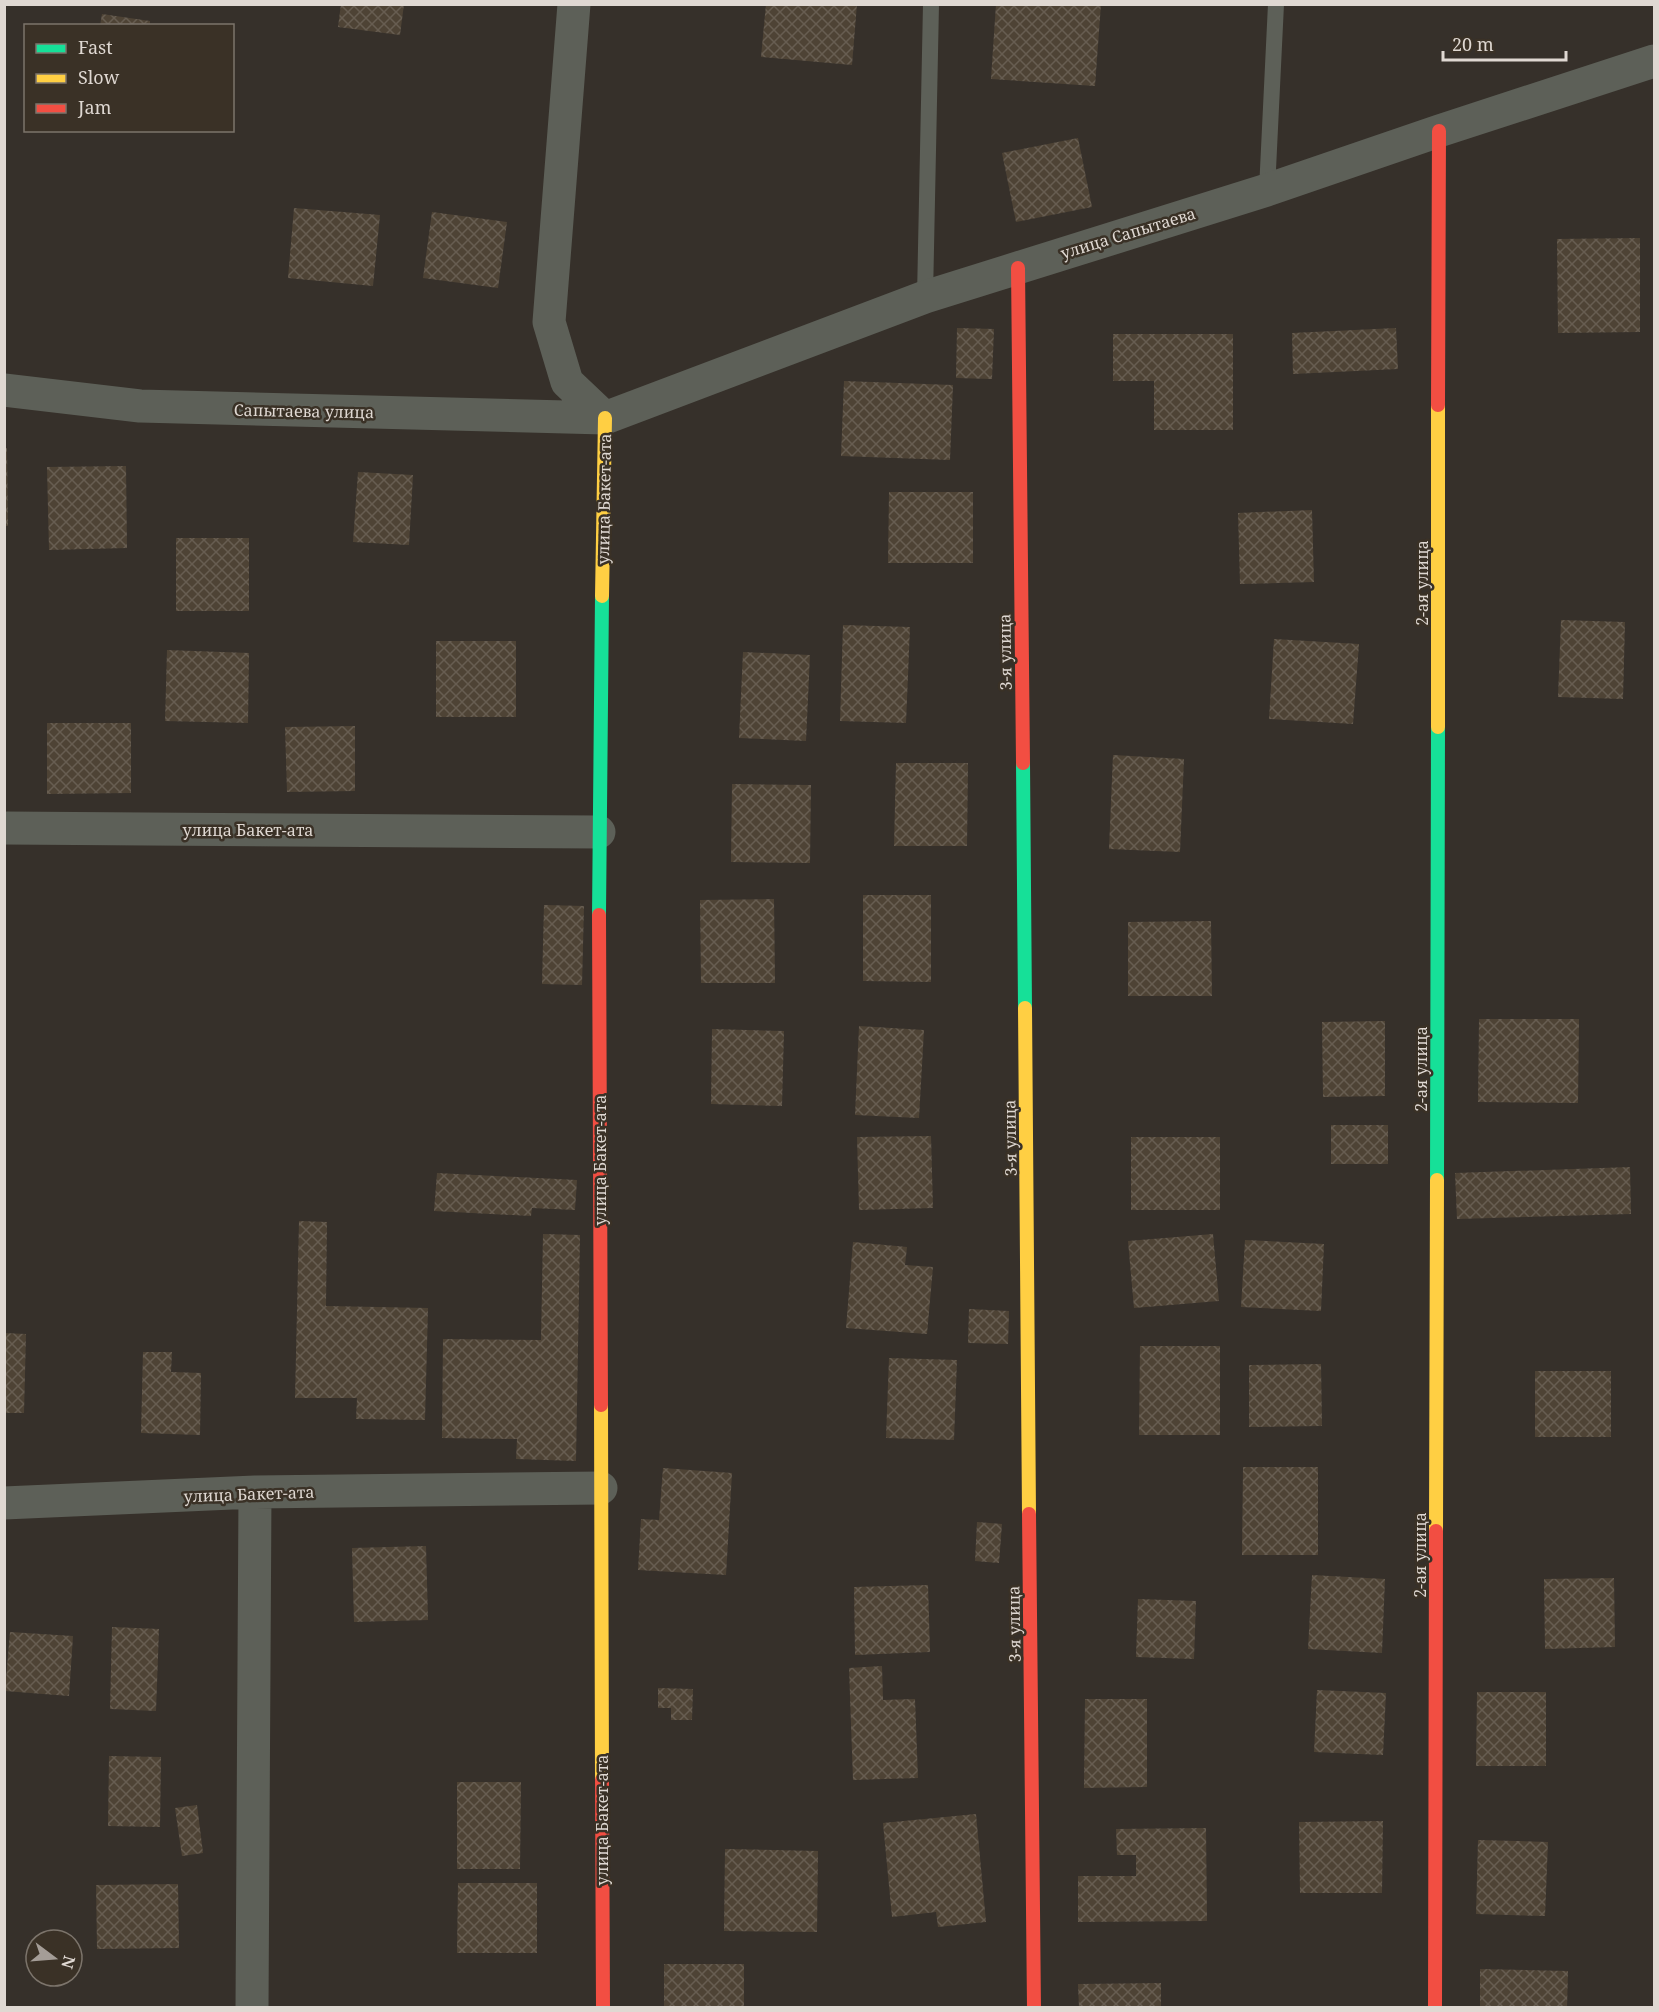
<svg xmlns="http://www.w3.org/2000/svg" width="1659" height="2012" viewBox="0 0 1659 2012" font-family="'Noto Serif',serif">
	<style>
		.building { fill: url(#building-cross-hatch) }
		.lines { fill: none; stroke-linecap: round; stroke-linejoin: round }
		.lane { stroke: #5d6058; stroke-width: 16 }
		.street { stroke: #5d6058; stroke-width: 33 }
		.fast { stroke: #16e098; stroke-width: 14 }
		.slow { stroke: #ffcf43; stroke-width: 14 }
		.jam { stroke: #f24e42; stroke-width: 14 }
		.labels { text-anchor: middle; stroke-width: 5; stroke-linejoin: round; paint-order: stroke }
		.street-label { font-size: 16px; fill: #dfd8d2; stroke: #3a3126 }
	</style>
	<defs>
		<pattern id="building-cross-hatch" width="8" height="8" patternUnits="userSpaceOnUse" patternTransform="scale(1.5)"><rect width="8" height="8" fill="#4e4335"/><path d="M0 0l8 8M0 8l8-8" fill="none" stroke="#675d51"/></pattern>
	</defs>
	<rect width="100%" height="100%" fill="#36302a"/>
	<!-- building -->
	<path class="building" d="M 341,4 L 404,4 L 400,35 L 338,27 Z
		M 766,4 L 857,4 L 852,65 L 761,57 Z
		M 996,4 L 1101,4 L 1095,86 L 991,79 Z
		M 102,14 L 150,21 L 150,26 L 100,26 Z
		M 1078,138 L 1092,207 L 1016,222 L 1002,153 Z
		M 294,208 L 380,215 L 373,286 L 288,278 Z
		M 432,212 L 507,222 L 498,288 L 423,278 Z
		M 1640,238 L 1640,332 L 1558,333 L 1557,239 Z
		M 957,328 L 994,329 L 992,379 L 956,378 Z
		M 1396,328 L 1398,369 L 1293,374 L 1292,333 Z
		M 1113,334 L 1233,334 L 1233,430 L 1154,430 L 1154,381 L 1113,381 Z
		M 844,381 L 953,385 L 950,460 L 841,456 Z
		M 5,448 L 7,448 L 8,526 L 5,526 Z
		M 126,466 L 127,548 L 49,550 L 47,467 Z
		M 358,472 L 413,475 L 409,545 L 353,542 Z
		M 889,492 L 973,492 L 973,563 L 888,563 Z
		M 1312,510 L 1314,582 L 1240,584 L 1238,513 Z
		M 176,538 L 249,538 L 249,611 L 176,611 Z
		M 1561,620 L 1625,622 L 1623,699 L 1558,697 Z
		M 843,625 L 910,627 L 906,723 L 840,721 Z
		M 1274,639 L 1359,644 L 1353,724 L 1269,719 Z
		M 436,641 L 516,641 L 516,717 L 436,717 Z
		M 167,650 L 249,653 L 248,723 L 165,721 Z
		M 743,652 L 810,655 L 806,741 L 739,738 Z
		M 47,723 L 131,723 L 131,793 L 47,794 Z
		M 355,726 L 355,791 L 287,792 L 285,727 Z
		M 1113,755 L 1184,759 L 1180,852 L 1109,849 Z
		M 896,763 L 968,763 L 967,846 L 894,846 Z
		M 732,784 L 811,785 L 810,863 L 731,862 Z
		M 863,895 L 931,895 L 931,982 L 863,981 Z
		M 774,899 L 775,983 L 701,983 L 700,900 Z
		M 544,905 L 584,906 L 582,985 L 542,984 Z
		M 1211,921 L 1212,996 L 1128,996 L 1128,922 Z
		M 1479,1019 L 1579,1019 L 1578,1103 L 1478,1102 Z
		M 1385,1021 L 1385,1096 L 1323,1097 L 1322,1022 Z
		M 859,1026 L 924,1030 L 919,1118 L 855,1115 Z
		M 712,1029 L 784,1031 L 782,1106 L 711,1104 Z
		M 1331,1125 L 1388,1125 L 1388,1164 L 1331,1164 Z
		M 931,1136 L 933,1208 L 859,1210 L 857,1137 Z
		M 1131,1137 L 1220,1137 L 1220,1210 L 1131,1210 Z
		M 1630,1167 L 1631,1214 L 1457,1219 L 1455,1173 Z
		M 437,1173 L 577,1180 L 575,1210 L 532,1208 L 531,1216 L 434,1211 Z
		M 299,1221 L 327,1222 L 326,1306 L 428,1308 L 425,1420 L 356,1419 L 357,1398 L 295,1398 Z
		M 543,1234 L 580,1235 L 576,1461 L 516,1459 L 517,1439 L 442,1438 L 443,1339 L 541,1340 Z
		M 1213,1234 L 1219,1301 L 1134,1308 L 1128,1241 Z
		M 1245,1240 L 1324,1244 L 1321,1311 L 1241,1307 Z
		M 853,1242 L 907,1247 L 905,1265 L 933,1267 L 927,1334 L 846,1328 Z
		M 969,1309 L 1009,1311 L 1008,1344 L 968,1343 Z
		M 4,1333 L 26,1334 L 24,1413 L 4,1413 Z
		M 1140,1346 L 1220,1346 L 1220,1435 L 1139,1435 Z
		M 143,1352 L 172,1352 L 171,1372 L 201,1373 L 200,1435 L 141,1433 Z
		M 889,1358 L 957,1360 L 954,1440 L 886,1438 Z
		M 1321,1364 L 1322,1426 L 1249,1427 L 1249,1365 Z
		M 1535,1371 L 1611,1371 L 1611,1437 L 1535,1437 Z
		M 1243,1467 L 1318,1467 L 1318,1555 L 1242,1555 Z
		M 663,1468 L 732,1473 L 726,1575 L 638,1570 L 641,1519 L 659,1520 Z
		M 977,1522 L 1002,1524 L 999,1563 L 975,1561 Z
		M 426,1546 L 428,1620 L 354,1622 L 352,1548 Z
		M 1312,1575 L 1385,1579 L 1382,1653 L 1308,1649 Z
		M 1614,1578 L 1615,1647 L 1545,1649 L 1544,1579 Z
		M 928,1585 L 930,1652 L 855,1655 L 854,1587 Z
		M 1138,1599 L 1196,1601 L 1194,1659 L 1136,1657 Z
		M 112,1627 L 159,1629 L 156,1711 L 110,1709 Z
		M 10,1632 L 73,1636 L 69,1696 L 5,1691 Z
		M 882,1666 L 883,1700 L 915,1699 L 918,1778 L 853,1780 L 849,1668 Z
		M 658,1688 L 693,1689 L 692,1720 L 671,1720 L 671,1708 L 658,1708 Z
		M 1317,1690 L 1386,1693 L 1383,1755 L 1314,1752 Z
		M 1477,1692 L 1546,1692 L 1546,1766 L 1476,1766 Z
		M 1085,1699 L 1147,1699 L 1147,1787 L 1084,1788 Z
		M 109,1756 L 161,1757 L 160,1827 L 108,1826 Z
		M 457,1782 L 521,1782 L 520,1869 L 457,1869 Z
		M 197,1805 L 203,1853 L 182,1856 L 175,1808 Z
		M 976,1814 L 986,1922 L 938,1927 L 936,1912 L 892,1917 L 883,1823 Z
		M 1383,1821 L 1382,1893 L 1300,1893 L 1299,1822 Z
		M 1206,1828 L 1207,1921 L 1078,1922 L 1078,1876 L 1136,1876 L 1136,1855 L 1117,1855 L 1116,1829 Z
		M 1478,1840 L 1548,1842 L 1545,1916 L 1476,1914 Z
		M 725,1849 L 818,1851 L 817,1932 L 724,1931 Z
		M 458,1883 L 537,1883 L 537,1953 L 457,1953 Z
		M 178,1884 L 179,1948 L 97,1949 L 96,1885 Z
		M 664,1964 L 744,1964 L 744,2008 L 664,2008 Z
		M 1480,1969 L 1568,1971 L 1567,2008 L 1480,2008 Z
		M 1161,1983 L 1161,2008 L 1079,2008 L 1078,1984 Z"/>
	<g class="lines">
		<!-- lane -->
		<path class="lane" d="M 1267,190 L 1276,4
			M 925,297 L 931,4"/>
		<!-- street -->
		<path class="street" d="M 574,4 L 549,322 L 567,382 L 605,418
			M 4,390 L 140,406 L 605,418 L 925,297 L 1267,190 L 1439,131 L 1654,61
			M 4,828 L 599,832
			M 4,1503 L 255,1492 L 601,1488
			M 252,2008 L 255,1492"/>
		<!-- fast -->
		<path class="fast" d="M 1023,763 L 1025,1008
			M 599,915 L 602,596
			M 1437,1180 L 1438,727"/>
		<!-- slow -->
		<path class="slow" d="M 602,596 L 605,418
			M 1438,727 L 1438,405
			M 1025,1008 L 1029,1514
			M 601,1405 L 602,1780
			M 1436,1531 L 1437,1180"/>
		<!-- jam -->
		<path class="jam" d="M 1018,268 L 1023,763
			M 1438,405 L 1439,131
			M 599,915 L 601,1405
			M 1029,1514 L 1034,2008
			M 602,1780 L 603,2008
			M 1435,2008 L 1436,1531"/>
	</g>
	<g class="labels">
		<!-- street labels -->
		<g class="street-label">
			<text transform="translate(1128 233) rotate(-17)" y="6">улица Сапытаева</text>
			<text transform="translate(304 411) rotate(1)" y="6">Сапытаева улица</text>
			<text transform="translate(604 499) rotate(-89)" y="6">улица Бакет-ата</text>
			<text transform="translate(1422 583) rotate(-90)" y="6">2-ая улица</text>
			<text transform="translate(1005 652) rotate(-91)" y="6">3-я улица</text>
			<text x="248" y="836">улица Бакет-ата</text>
			<text transform="translate(1421 1069) rotate(-90)" y="6">2-ая улица</text>
			<text transform="translate(1010 1138) rotate(-91)" y="6">3-я улица</text>
			<text transform="translate(600 1160) rotate(-90)" y="6">улица Бакет-ата</text>
			<text transform="translate(249 1494) rotate(-2)" y="6">улица Бакет-ата</text>
			<text transform="translate(1420 1555) rotate(-90)" y="6">2-ая улица</text>
			<text transform="translate(1014 1624) rotate(-91)" y="6">3-я улица</text>
			<text transform="translate(602 1820) rotate(-90)" y="6">улица Бакет-ата</text>
		</g>
	</g>
	<!-- border -->
	<rect width="1659" height="2012" fill="none" stroke="#dfd8d2" stroke-width="12"/>
	<!-- legend -->
	<rect x="24" y="24" width="210" height="108" fill="#3a3126" stroke="#7c746b" stroke-width="1.5"/>
	<rect x="36" y="44" width="30" height="9" fill="#16e098" stroke="#7c746b" stroke-width="1.5"/>
	<text x="78" y="54" font-size="18" fill="#dfd8d2">Fast</text>
	<rect x="36" y="74" width="30" height="9" fill="#ffcf43" stroke="#7c746b" stroke-width="1.5"/>
	<text x="78" y="84" font-size="18" fill="#dfd8d2">Slow</text>
	<rect x="36" y="104" width="30" height="9" fill="#f24e42" stroke="#7c746b" stroke-width="1.5"/>
	<text x="78" y="114" font-size="18" fill="#dfd8d2">Jam</text>
	<!-- north arrow -->
	<g transform="translate(54 1958) rotate(106)"><circle r="28" fill="#3a3126" stroke="#7c746b" stroke-width="1.5"/>
	<path d="M0-4.5L10 22L0 15L-10 22Z" fill="#a49d97"/>
	<text y="-9" font-size="16" font-weight="bold" text-anchor="middle" fill="#dfd8d2">N</text>
	</g>
	<!-- scale -->
	<path d="M1443 51v9h123v-9" fill="none" stroke="#dfd8d2" stroke-width="3"/>
	<text x="1452" y="51" font-size="18" fill="#dfd8d2" stroke="#3a3126" stroke-width="4.5" paint-order="stroke">20 m</text>
</svg>
